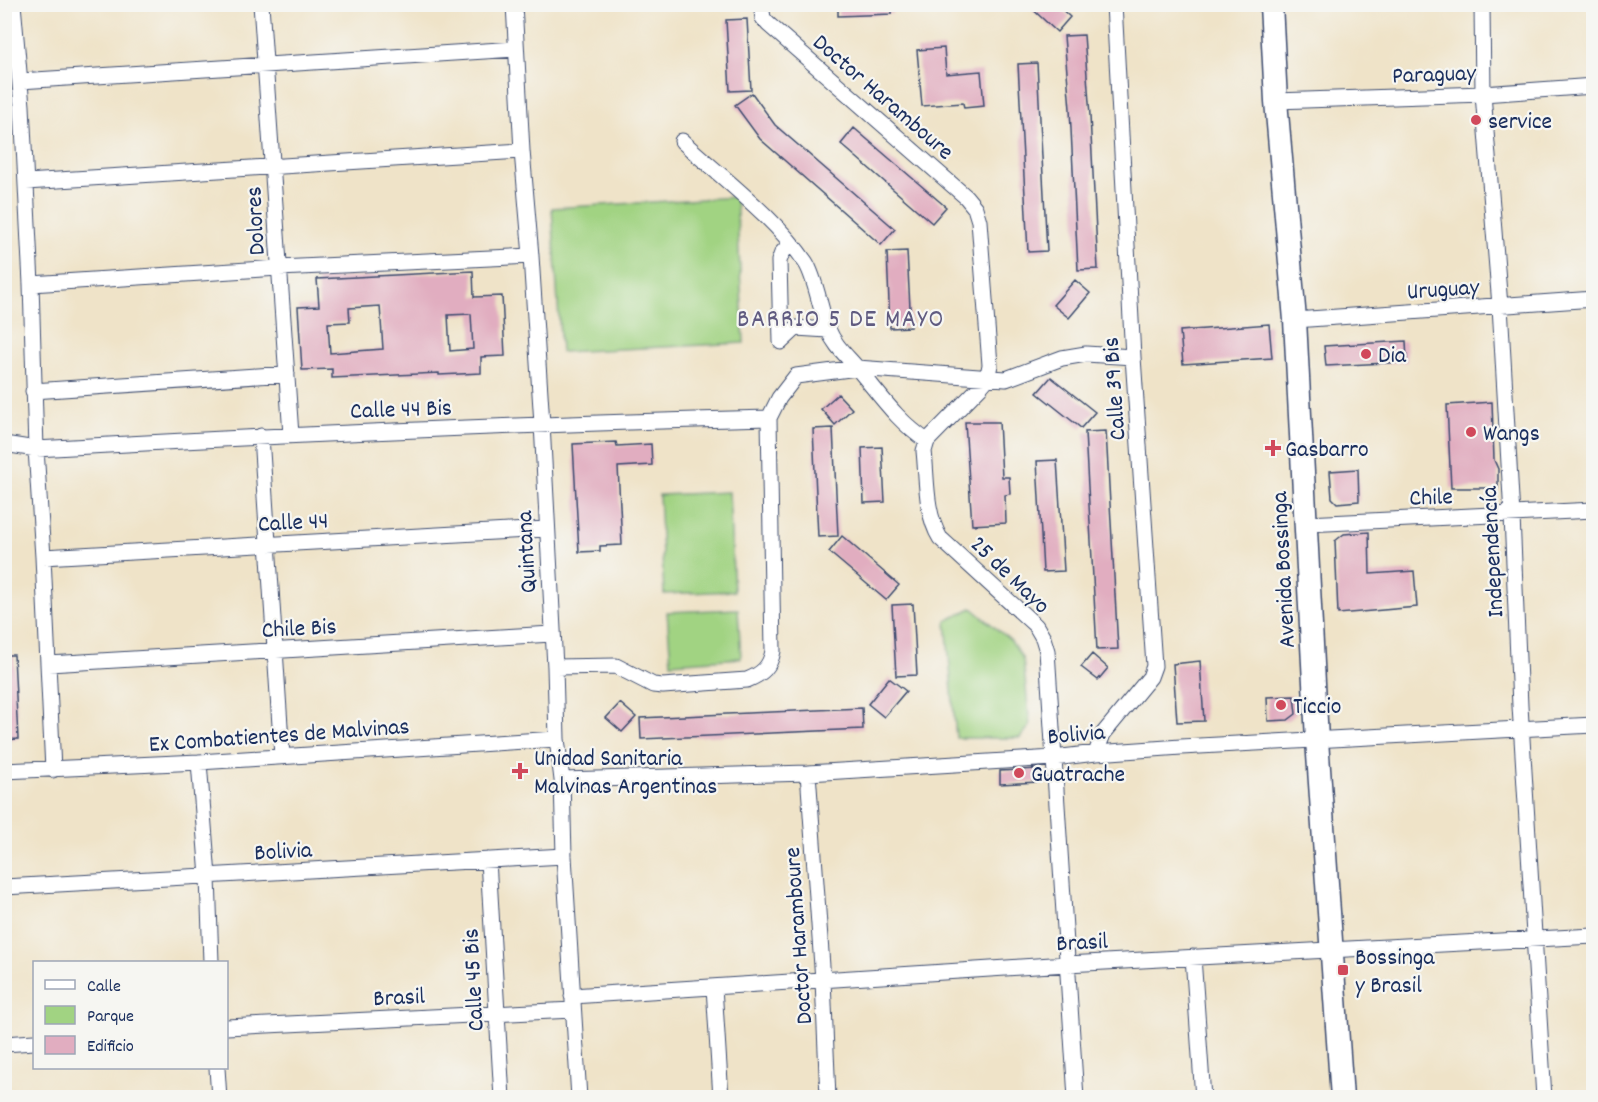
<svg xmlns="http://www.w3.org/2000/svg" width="1598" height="1102" viewBox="0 0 1598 1102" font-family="Dekko,sans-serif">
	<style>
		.green { fill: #a1d382; stroke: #5e8170; stroke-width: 1.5 }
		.building { fill: #e1adc0; fill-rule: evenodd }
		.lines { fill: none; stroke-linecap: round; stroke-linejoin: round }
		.street-casing { stroke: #3b4a6e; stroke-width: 17 }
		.secondary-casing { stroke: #3b4a6e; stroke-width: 25 }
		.street { stroke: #fff; stroke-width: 15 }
		.secondary { stroke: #fff; stroke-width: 22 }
		.poi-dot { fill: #d1495b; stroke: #f6f6f2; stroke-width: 2 }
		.labels { text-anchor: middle; stroke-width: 4.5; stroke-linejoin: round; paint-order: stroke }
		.street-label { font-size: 24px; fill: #1b2f5e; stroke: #f6f6f2 }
		.poi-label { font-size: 24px; fill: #1b2f5e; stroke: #f6f6f2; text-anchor: start }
		.neighbourhood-label { font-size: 26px; letter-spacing: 1.5px; fill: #605b80; stroke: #f6f6f2 }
	</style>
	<rect width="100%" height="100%" fill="#f6f6f2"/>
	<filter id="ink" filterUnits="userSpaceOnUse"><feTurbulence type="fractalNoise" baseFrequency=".0167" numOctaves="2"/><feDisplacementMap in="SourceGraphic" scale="12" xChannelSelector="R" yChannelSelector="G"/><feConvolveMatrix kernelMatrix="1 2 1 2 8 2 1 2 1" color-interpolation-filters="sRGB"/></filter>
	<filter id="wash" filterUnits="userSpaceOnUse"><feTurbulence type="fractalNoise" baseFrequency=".008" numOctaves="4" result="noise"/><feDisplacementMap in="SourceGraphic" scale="24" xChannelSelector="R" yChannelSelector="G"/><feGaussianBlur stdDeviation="1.35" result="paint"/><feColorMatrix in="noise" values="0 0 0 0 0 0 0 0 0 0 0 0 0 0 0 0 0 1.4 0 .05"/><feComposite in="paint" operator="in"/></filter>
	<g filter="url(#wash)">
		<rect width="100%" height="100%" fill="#efe3c8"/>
		<!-- green -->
		<path class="green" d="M 736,197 L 744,343 L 561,352 L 552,208 Z
			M 729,492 L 734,591 L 664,594 L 659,495 Z
			M 972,608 L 1011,641 L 1023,659 L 1030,726 L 1020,738 L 956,738 L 946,621 Z
			M 738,609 L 741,658 L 671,663 L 667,612 Z"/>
		<g id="blocks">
			<!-- building -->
			<path class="building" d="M 838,4 L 892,4 L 892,14 L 838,16 Z
				M 1027,4 L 1056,4 L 1070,17 L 1057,32 Z
				M 747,19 L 751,90 L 730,91 L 726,20 Z
				M 1084,35 L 1090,116 L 1098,269 L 1078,270 L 1070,109 L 1064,36 Z
				M 944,48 L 946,74 L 981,71 L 984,106 L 964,108 L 963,103 L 922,106 L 917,50 Z
				M 1037,63 L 1047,251 L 1028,252 L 1018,64 Z
				M 752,93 L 775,125 L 895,229 L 881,245 L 760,139 L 735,105 Z
				M 854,128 L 946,207 L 932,223 L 841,144 Z
				M 907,251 L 911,327 L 890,328 L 887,252 Z
				M 473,271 L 474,297 L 502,296 L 505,356 L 481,357 L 481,373 L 439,375 L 439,373 L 332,378 L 332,369 L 302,370 L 298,307 L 319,306 L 317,279 ZM 380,306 L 383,349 L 330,353 L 328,323 L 350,322 L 349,308 ZM 471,314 L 473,349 L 450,351 L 448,315 Z
				M 1075,280 L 1090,293 L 1069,318 L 1053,305 Z
				M 1269,324 L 1272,358 L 1183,364 L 1180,331 Z
				M 1406,341 L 1407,362 L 1326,366 L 1324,346 Z
				M 1051,377 L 1095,412 L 1081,428 L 1037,393 Z
				M 838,394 L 852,409 L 835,425 L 821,409 Z
				M 1492,402 L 1494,460 L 1498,469 L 1498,488 L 1451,488 L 1447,405 Z
				M 965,422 L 999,422 L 1002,477 L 1009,477 L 1010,494 L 1005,495 L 1006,523 L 972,525 Z
				M 833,428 L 838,536 L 818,537 L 813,429 Z
				M 1106,431 L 1118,649 L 1097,650 L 1085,432 Z
				M 616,442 L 617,446 L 651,444 L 652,465 L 618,467 L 622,545 L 600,546 L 600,551 L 579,552 L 573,444 Z
				M 882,447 L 885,502 L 864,503 L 862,448 Z
				M 1057,460 L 1064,571 L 1043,572 L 1037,461 Z
				M 1358,469 L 1359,501 L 1337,503 L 1332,498 L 1330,471 Z
				M 1369,532 L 1370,574 L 1414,571 L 1417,607 L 1338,614 L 1335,541 L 1344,534 Z
				M 842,536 L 899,585 L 886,600 L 829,552 Z
				M 913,604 L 917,675 L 896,676 L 892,605 Z
				M 1092,654 L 1108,668 L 1098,680 L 1081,667 Z
				M 4,655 L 14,655 L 18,739 L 4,740 Z
				M 1200,661 L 1204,721 L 1177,722 L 1173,664 Z
				M 889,678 L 906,691 L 884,717 L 868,704 Z
				M 1294,696 L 1296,714 L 1288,720 L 1268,721 L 1267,697 Z
				M 620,703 L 636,717 L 622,732 L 606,718 Z
				M 862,708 L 863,729 L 641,739 L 640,718 Z
				M 1038,769 L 1039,782 L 1000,784 L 1000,771 Z"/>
		</g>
	</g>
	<g filter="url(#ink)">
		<use href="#blocks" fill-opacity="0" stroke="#3b4a6e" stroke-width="1.5"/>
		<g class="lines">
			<defs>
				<path id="street" d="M 13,4 L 22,106 L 31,284 L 36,449 L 43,557 L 53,770
					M 261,4 L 291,435
					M 514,4 L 522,151 L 531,256 L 542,424 L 555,667 L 557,739 L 562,780 L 564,856 L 579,1098
					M 761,4 L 763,18 L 768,24 L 966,197 L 975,208 L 979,221 L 990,365 L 987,379 L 980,387 L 927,441 L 924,451 C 927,479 925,513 940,538 L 1036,626 L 1043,638 L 1047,651 L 1076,1098
					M 1482,4 L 1483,94 L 1500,306 L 1512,516 L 1520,706 L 1544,1098
					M 20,81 L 516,49
					M 1276,101 L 1483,94 L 1594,86
					M 682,141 C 721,177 777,219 806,263 C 816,279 820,310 828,329 C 834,345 847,356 858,369 C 880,395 898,422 927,441
					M 26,182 L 522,151
					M 31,284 L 279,268 L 531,256
					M 1295,320 L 1594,299
					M 781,342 L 779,261 L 782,253 L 790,244
					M 781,342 L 796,328 L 828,330
					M 33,391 L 287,374
					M 261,436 L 282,756
					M 4,444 L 36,449 C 280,435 524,424 769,418
					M 1307,524 L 1594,510
					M 43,557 L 546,529
					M 49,664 L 552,634
					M 555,667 L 616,666 L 653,685 L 663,686 L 747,680 C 762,674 770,667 773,651 L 769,418 L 779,398 L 796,376 L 857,368 L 1006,379 L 1062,358 L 1086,354 L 1133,357
					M 1096,753 L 1103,734 L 1150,677 L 1154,666 L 1133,357 L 1114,4
					M 199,762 L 208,877 L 211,962
					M 4,771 L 199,762 L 557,739
					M 808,773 L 823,980 L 828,1098
					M 562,780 L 808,773 L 1054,758 L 1096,753 L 1181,747 L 1594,725
					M 488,860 L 502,1098
					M 4,887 L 564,856
					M 1193,957 L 1203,1098
					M 714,987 L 721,1098
					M 572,996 L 1067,964 L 1594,936
					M 226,1027 L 573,1010
					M 4,1044 L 34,1042
					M 217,1068 L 219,1098"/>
				<path id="secondary" d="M 1271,4 L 1276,101 L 1295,320 L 1317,740 L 1342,1098"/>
			</defs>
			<!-- street casing -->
			<use href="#street" class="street-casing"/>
			<!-- secondary casing -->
			<use href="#secondary" class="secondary-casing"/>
			<!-- street -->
			<use href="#street" class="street"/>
			<!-- secondary -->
			<use href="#secondary" class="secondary"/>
		</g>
	</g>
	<!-- markers -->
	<g class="poi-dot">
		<circle cx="1476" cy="120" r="6"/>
		<circle cx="1366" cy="354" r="6"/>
		<circle cx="1471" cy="432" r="6"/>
		<path d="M1270 439h6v6h6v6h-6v6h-6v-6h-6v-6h6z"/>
		<circle cx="1281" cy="705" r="6"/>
		<path d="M517 762h6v6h6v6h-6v6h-6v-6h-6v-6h6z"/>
		<circle cx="1019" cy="773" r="6"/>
		<rect x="1337" y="964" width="12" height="12" rx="3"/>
	</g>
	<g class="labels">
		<!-- street labels -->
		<g class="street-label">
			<text transform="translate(1434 73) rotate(-2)" y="8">Paraguay</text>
			<text transform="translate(884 96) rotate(41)" y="8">Doctor Haramboure</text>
			<text transform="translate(254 221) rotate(-93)" y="8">Dolores</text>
			<text transform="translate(1443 288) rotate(-4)" y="8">Uruguay</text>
			<text transform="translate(1113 389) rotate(-94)" y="8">Calle 39 Bis</text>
			<text transform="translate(401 408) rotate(-2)" y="8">Calle 44 Bis</text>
			<text transform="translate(1431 496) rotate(-2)" y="8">Chile</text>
			<text transform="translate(293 521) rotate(-3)" y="8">Calle 44</text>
			<text transform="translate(525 552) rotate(-93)" y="8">Quintana</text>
			<text transform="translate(1491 552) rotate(-93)" y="8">Independencía</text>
			<text transform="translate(1282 570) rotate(-93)" y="8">Avenida Bossinga</text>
			<text transform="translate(1011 574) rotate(44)" y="8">25 de Mayo</text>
			<text transform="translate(299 627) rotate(-3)" y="8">Chile Bis</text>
			<text transform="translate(1076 733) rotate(-5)" y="8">Bolivia</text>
			<text transform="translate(279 734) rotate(-4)" y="8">Ex Combatientes de Malvinas</text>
			<text transform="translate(283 850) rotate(-3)" y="8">Bolivia</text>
			<text transform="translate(797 936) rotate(-94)" y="8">Doctor Haramboure</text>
			<text transform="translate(1082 941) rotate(-3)" y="8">Brasil</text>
			<text transform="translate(472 980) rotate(-93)" y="8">Calle 45 Bis</text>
			<text transform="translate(399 996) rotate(-3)" y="8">Brasil</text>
		</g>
		<!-- poi labels -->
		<g class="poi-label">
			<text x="1488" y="128">service</text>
			<text x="1378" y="362">Dia</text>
			<text x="1483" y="440">Wangs</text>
			<text x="1285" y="456">Gasbarro</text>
			<text x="1293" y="713">Ticcio</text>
			<text x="534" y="765">Unidad Sanitaria<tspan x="534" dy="28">Malvinas Argentinas</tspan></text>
			<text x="1031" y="781">Guatrache</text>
			<text x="1355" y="964">Bossinga<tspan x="1355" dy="28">y Brasil</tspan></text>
		</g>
		<!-- neighbourhood labels -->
		<g class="neighbourhood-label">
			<text x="841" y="326">BARRIO 5 DE MAYO</text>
		</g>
	</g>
	<!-- margin -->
	<rect width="1598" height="1102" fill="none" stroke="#f6f6f2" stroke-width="24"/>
	<!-- legend -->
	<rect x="33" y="961" width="195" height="108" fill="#f6f6f2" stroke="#9ea6b7" stroke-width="1.5"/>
	<rect x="45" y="980" width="30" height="9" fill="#ffffff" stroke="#9ea6b7" stroke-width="1.5"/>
	<text x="87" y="991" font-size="18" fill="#1b2f5e">Calle</text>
	<rect x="45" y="1006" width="30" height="18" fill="#a1d382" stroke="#9ea6b7" stroke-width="1.5"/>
	<text x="87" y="1021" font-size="18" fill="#1b2f5e">Parque</text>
	<rect x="45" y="1036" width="30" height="18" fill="#e1adc0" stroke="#9ea6b7" stroke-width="1.5"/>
	<text x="87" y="1051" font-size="18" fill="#1b2f5e">Edificio</text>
</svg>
